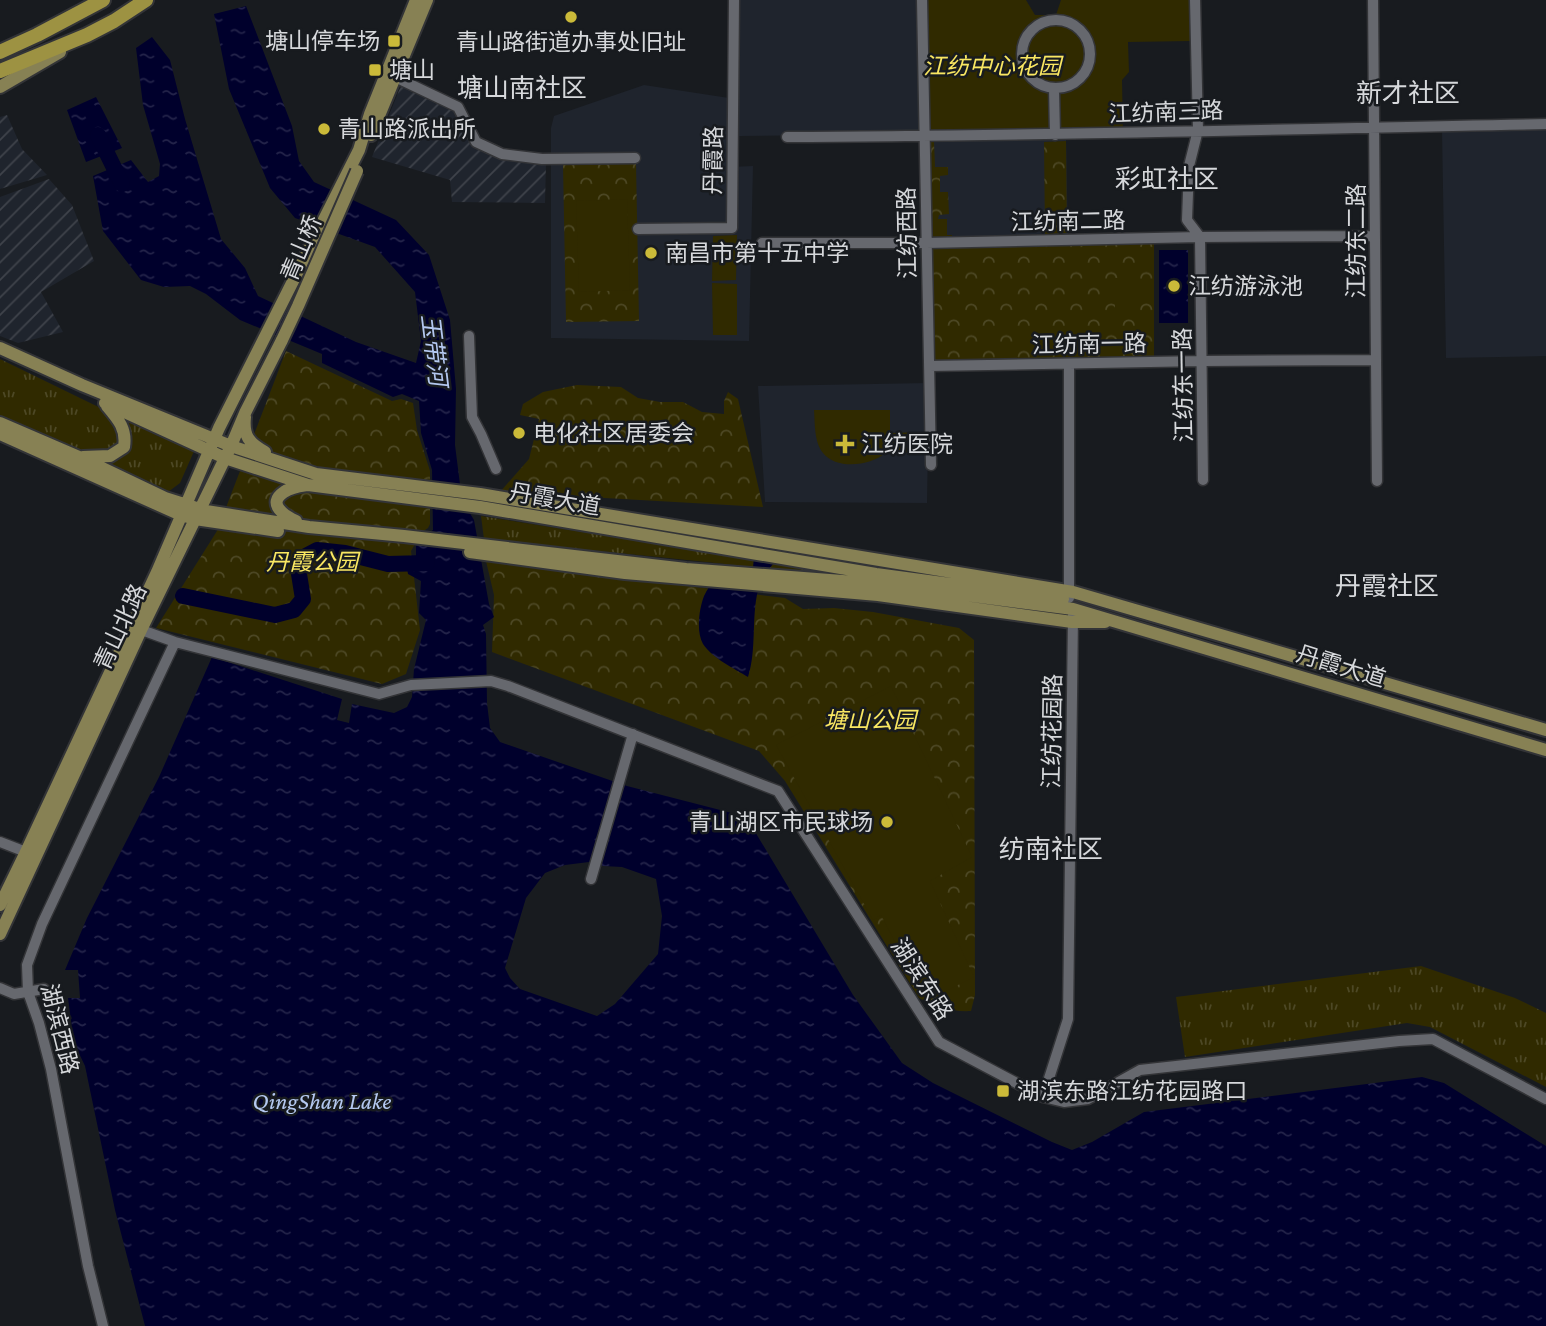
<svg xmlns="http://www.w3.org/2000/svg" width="1546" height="1326" viewBox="0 0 1546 1326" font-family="'Crimson Pro','Noto Sans SC',serif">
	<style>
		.built { fill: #1f242d }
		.industrial { fill: url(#industrial-furrows) }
		.grass { fill: url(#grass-tufts) }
		.forest { fill: url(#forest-crowns) }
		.garden { fill: #302a00 }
		.water { fill: url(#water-ripples); fill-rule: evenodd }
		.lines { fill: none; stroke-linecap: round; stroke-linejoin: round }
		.river { stroke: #00002c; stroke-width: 16 }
		.minor-casing { stroke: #333437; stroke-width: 13 }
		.major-casing { stroke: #333437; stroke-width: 16 }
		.highway-casing { stroke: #333437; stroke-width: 18 }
		.minor { stroke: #66686e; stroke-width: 10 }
		.major { stroke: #878154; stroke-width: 12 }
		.highway { stroke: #9d9242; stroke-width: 14 }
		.major-bridge-casing { stroke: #333437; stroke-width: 16; stroke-linecap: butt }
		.major-bridge { stroke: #878154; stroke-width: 12 }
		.poi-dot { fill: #cbba39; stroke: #181b1f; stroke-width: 2.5 }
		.labels { text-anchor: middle; stroke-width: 5; stroke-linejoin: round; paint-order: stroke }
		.poi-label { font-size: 23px; fill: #d6d8db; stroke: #181b1f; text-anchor: start }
		.park-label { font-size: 23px; font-style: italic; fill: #f9e762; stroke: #181b1f }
		.street-label { font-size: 23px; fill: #d6d8db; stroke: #181b1f }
		.water-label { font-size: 24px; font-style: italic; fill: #b4c8f0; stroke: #181b1f }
		.quarter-label { font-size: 26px; fill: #d6d8db; stroke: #181b1f }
	</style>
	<defs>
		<pattern id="industrial-furrows" width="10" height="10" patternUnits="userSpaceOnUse" patternTransform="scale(1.75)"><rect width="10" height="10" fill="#1f242d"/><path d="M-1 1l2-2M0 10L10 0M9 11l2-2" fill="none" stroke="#3f434b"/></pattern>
		<pattern id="grass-tufts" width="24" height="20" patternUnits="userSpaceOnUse" patternTransform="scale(1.75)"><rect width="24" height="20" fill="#302a00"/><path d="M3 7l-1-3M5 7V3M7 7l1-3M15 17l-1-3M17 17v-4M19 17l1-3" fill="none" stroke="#4d4825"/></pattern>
		<pattern id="forest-crowns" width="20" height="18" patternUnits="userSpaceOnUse" patternTransform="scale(1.75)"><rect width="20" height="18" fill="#302a00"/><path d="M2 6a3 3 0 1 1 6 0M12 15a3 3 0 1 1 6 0" fill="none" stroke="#4d4825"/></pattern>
		<pattern id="water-ripples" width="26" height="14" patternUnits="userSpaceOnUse" patternTransform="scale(1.75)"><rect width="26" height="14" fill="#00002c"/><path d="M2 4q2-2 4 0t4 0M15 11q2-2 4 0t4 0" fill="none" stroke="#24244a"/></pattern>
	</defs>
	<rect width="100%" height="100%" fill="#181b1f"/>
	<!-- built -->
	<path class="built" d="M 738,0 L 918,0 L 920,134 L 738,136 Z
		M 644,85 L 729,98 L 730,167 L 753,166 L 749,341 L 551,338 L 551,128 L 554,116 Z
		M 1546,128 L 1546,356 L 1446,358 L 1442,131 Z
		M 1066,138 L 1068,239 L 928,242 L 927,141 Z
		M 929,383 L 927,503 L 765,502 L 758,386 Z"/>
	<!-- industrial -->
	<path class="industrial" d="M 402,83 L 455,111 L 473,145 L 488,153 L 508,160 L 546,163 L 545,203 L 452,202 L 450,180 L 372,157 Z
		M 7,115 L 22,149 L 47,175 L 0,189 L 0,117 Z
		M 49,179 L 72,205 L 94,261 L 41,292 L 63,332 L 18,343 L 0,336 L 0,197 Z"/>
	<!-- grass -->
	<path class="grass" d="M 0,359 L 160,437 L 195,449 L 180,483 L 168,492 L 0,417 Z
		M 481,516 L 890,581 L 484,539 Z
		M 1421,966 L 1515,998 L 1546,1013 L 1546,1087 L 1430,1027 L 1407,1023 L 1185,1057 L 1176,997 Z"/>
	<!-- forest -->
	<path class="forest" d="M 1066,141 L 1067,233 L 1045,234 L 1044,142 Z
		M 928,142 L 934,142 L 935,167 L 948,167 L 948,175 L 940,176 L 940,192 L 948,192 L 949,214 L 939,215 L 938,219 L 947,219 L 947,235 L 952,235 L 952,240 L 930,241 Z
		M 636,164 L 639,321 L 566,322 L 563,165 Z
		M 1154,239 L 1154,358 L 929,366 L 926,243 Z
		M 286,351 L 392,401 L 401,399 L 413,403 L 417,430 L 430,471 L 430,524 L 428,528 L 422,532 L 411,551 L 420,630 L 406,674 L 382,684 L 156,628 L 217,531 Z
		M 577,385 L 621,387 L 638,398 L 660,402 L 683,402 L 702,412 L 724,414 L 724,401 L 728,392 L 738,399 L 763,507 L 500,492 L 529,459 L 539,419 L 520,415 L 523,404 L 543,392 Z
		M 486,561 L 785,598 L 803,609 L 834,608 L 873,612 L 959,628 L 974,640 L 975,995 L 971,1011 C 952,1012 937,1007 919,998 L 785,781 L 759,751 L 492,652 L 494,595 Z"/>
	<!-- garden -->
	<path class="garden" d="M 924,0 L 1026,0 L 1035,15 L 1056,15 L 1061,0 L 1191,0 L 1192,41 L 1128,42 L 1129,72 L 1122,80 L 1123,131 L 927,134 Z
		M 627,199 L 630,290 L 579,292 L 576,201 Z
		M 737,235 L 736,280 L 712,281 L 713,236 Z
		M 1115,278 L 1139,278 L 1139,319 L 1115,319 Z
		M 712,283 L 737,284 L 737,335 L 713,335 Z
		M 814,410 L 890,410 L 890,433 L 921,432 L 921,452 L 885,453 C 871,466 836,470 823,453 C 814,442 815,423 814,410 Z
		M 891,686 L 972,857 L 930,881 L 974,977 L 926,1001 L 881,915 L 873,920 L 776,745 Z"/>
	<!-- water -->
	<path class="water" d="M 246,6 L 292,126 L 299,161 L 314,182 L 396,220 L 429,255 L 450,320 L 456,389 L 455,445 L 462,500 L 474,520 L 489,604 L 494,617 L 483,625 L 486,634 L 487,703 L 490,728 L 500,742 L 627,786 L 728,812 L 748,820 L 853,995 L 902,1063 L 933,1083 L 1052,1142 L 1072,1150 L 1092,1142 L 1144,1112 L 1422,1077 L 1444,1083 L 1546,1146 L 1546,1326 L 145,1326 L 115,1210 L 85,1066 L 74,1043 L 68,998 L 80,998 L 78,970 L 65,970 L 87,918 L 159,777 L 212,657 L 342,699 L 337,720 L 349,723 L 352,704 L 394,713 L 407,707 L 412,697 L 414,669 L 426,620 L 419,613 L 421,581 L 408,574 L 406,563 L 416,558 L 416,541 L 433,530 L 432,470 L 421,433 L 419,401 L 402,394 L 393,397 L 322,363 L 322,354 L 240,320 L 206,294 L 190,286 L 164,287 L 141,280 L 103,231 L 93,176 L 131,160 L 148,182 L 159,176 L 160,164 L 143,105 L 136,48 L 152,37 L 170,60 L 185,119 L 221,239 L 245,268 L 258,296 L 356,342 L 416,363 L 421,341 L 415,292 L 375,247 L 295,218 L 270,188 L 229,89 L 214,14 ZM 589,862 L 603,866 L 622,867 L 656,879 L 662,916 L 658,954 L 615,1004 L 597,1016 L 520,989 L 510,978 L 505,968 L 526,898 L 545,873 L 565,865 Z
		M 96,97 L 122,148 L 86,162 L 67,110 Z
		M 1159,250 L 1188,250 L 1188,323 L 1159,323 Z
		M 780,541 L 789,544 C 779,558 763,573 758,590 C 751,619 757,649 748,677 C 735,669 712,658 703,644 C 696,632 699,609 704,596 C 707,589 712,583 716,577 L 753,568 L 754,556 L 762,550 Z"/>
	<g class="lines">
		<!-- river -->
		<path class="river" d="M 98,135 L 122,184
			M 183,596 L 275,615 L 294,610 L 303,599 L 299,574 L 300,559 L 317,550 L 345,553 L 388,564 L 427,563"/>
		<defs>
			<path id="minor" d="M 922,0 L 931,465
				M 1195,0 L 1198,130 L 1189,166 L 1187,220 L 1200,237 L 1203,480
				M 1373,0 L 1377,481
				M1022 54a34 34 0 1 1 68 0a34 34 0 1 1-68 0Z
				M 395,77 L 458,107 L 476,142 L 502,154 L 542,159 L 635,158
				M 1054,88 L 1055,135
				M 787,137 C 1040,136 1293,129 1546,124
				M 638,229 L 732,228 L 734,0
				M 762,243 L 926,243 L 1200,237 L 1375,236
				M 469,336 L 472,417 L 481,434 L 496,469
				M 929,366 L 1203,361 L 1376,360
				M 1069,598 L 1069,364
				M 136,628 L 175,642 L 379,694 L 411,685 L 491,681 L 508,686 L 778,791 L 939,1042 L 1043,1097 L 1064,1102 L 1088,1099 L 1140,1070 L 1399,1041 L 1433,1039 L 1546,1099
				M 0,842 L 26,852
				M 591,879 L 633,734
				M 0,988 L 14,994 L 44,989
				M 1043,1097 L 1068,1019 L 1073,615
				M 103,1326 L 88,1266 L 51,1069 L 39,1023 L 28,992 L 27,965 L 42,924 L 175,642"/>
			<path id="major" d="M 0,87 L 60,52
				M 371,135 L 427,0
				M 0,348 L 82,385 L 231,446 L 316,474 L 480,494 L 1073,592 L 1546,730
				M 105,403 L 225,458 L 308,485 L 480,507 L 876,574 L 1063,599
				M 245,417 C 243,436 249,443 265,452
				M 0,423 L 79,457 L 165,498 L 206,511 L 309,527 L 404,536 L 686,569 L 881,584 L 1073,609 L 1546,750
				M 0,434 L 181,515 L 195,519 L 278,531
				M 83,457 L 110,456 L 124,447 C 127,429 118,419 107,406
				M 296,521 C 285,516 266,504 284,492 C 291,487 300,486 307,485
				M 470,552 L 625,573 L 878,595 L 1072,622 L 1105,622
				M 0,905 L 26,852 L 157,572 L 219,428 L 359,150 L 370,114 L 416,0
				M 0,934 L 141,630 L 231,446 L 245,413 L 282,340"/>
			<path id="highway" d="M 0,52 L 37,35 L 103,0
				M 0,71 L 87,35 L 114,21 L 146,0"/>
		</defs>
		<!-- minor casing -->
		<use href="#minor" class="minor-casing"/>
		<!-- major casing -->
		<use href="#major" class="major-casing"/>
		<!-- highway casing -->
		<use href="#highway" class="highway-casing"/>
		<!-- minor -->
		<use href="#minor" class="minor"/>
		<!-- major -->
		<use href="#major" class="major"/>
		<!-- highway -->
		<use href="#highway" class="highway"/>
		<defs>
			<path id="major-bridge" d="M 282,340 L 298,306 L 357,171"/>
		</defs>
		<!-- major-bridge casing -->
		<use href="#major-bridge" class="major-bridge-casing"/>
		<!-- major-bridge -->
		<use href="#major-bridge" class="major-bridge"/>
	</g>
	<!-- markers -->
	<g class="poi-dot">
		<circle cx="571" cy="17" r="7"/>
		<rect x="387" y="34" width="14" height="14" rx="3.5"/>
		<rect x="368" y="63" width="14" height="14" rx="3.5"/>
		<circle cx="324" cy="129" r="7"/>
		<circle cx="651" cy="253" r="7"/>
		<circle cx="1174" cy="286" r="7"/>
		<circle cx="519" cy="433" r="7"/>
		<path d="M841.5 433.5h7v7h7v7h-7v7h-7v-7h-7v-7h7z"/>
		<circle cx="887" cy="822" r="7"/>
		<rect x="996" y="1084" width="14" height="14" rx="3.5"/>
	</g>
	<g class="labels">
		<!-- poi labels -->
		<g class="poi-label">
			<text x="380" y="49" text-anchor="end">塘山停车场</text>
			<text x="571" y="50" text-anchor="middle">青山路街道办事处旧址</text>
			<text x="389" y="78">塘山</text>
			<text x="338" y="137">青山路派出所</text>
			<text x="665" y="261">南昌市第十五中学</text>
			<text x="1188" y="294">江纺游泳池</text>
			<text x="533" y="441">电化社区居委会</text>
			<text x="861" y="452">江纺医院</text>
			<text x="873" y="830" text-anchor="end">青山湖区市民球场</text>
			<text x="1017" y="1099">湖滨东路江纺花园路口</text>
		</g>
		<!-- park labels -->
		<g class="park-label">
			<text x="992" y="74">江纺中心花园</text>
			<text x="312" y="570">丹霞公园</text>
			<text x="870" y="728">塘山公园</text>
		</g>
		<!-- street labels -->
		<g class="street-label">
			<text transform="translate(1166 112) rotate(-2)" y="8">江纺南三路</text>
			<text transform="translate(713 160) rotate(-89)" y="8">丹霞路</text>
			<text transform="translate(1068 221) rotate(-1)" y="8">江纺南二路</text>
			<text transform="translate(907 233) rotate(-91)" y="8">江纺西路</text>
			<text transform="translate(1356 241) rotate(-90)" y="8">江纺东二路</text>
			<text transform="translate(301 248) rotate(-67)" y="8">青山桥</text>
			<text transform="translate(1089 344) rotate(-1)" y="8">江纺南一路</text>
			<text transform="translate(1183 385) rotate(-91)" y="8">江纺东一路</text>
			<text transform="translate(555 499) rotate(10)" y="8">丹霞大道</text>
			<text transform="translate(120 627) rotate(-65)" y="8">青山北路</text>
			<text transform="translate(1341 666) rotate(17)" y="8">丹霞大道</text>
			<text transform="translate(1052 731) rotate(-89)" y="8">江纺花园路</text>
			<text transform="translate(922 979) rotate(57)" y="8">湖滨东路</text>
			<text transform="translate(60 1029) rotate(76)" y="8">湖滨西路</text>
		</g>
		<!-- water labels -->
		<g class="water-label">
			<text transform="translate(434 350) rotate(83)" y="8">玉带河</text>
			<text x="322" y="1109">QingShan Lake</text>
		</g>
		<!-- quarter labels -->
		<g class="quarter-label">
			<text x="522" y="97">塘山南社区</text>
			<text x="1408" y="102">新才社区</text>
			<text x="1167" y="188">彩虹社区</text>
			<text x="1387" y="595">丹霞社区</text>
			<text x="1051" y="858">纺南社区</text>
		</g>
	</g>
</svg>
